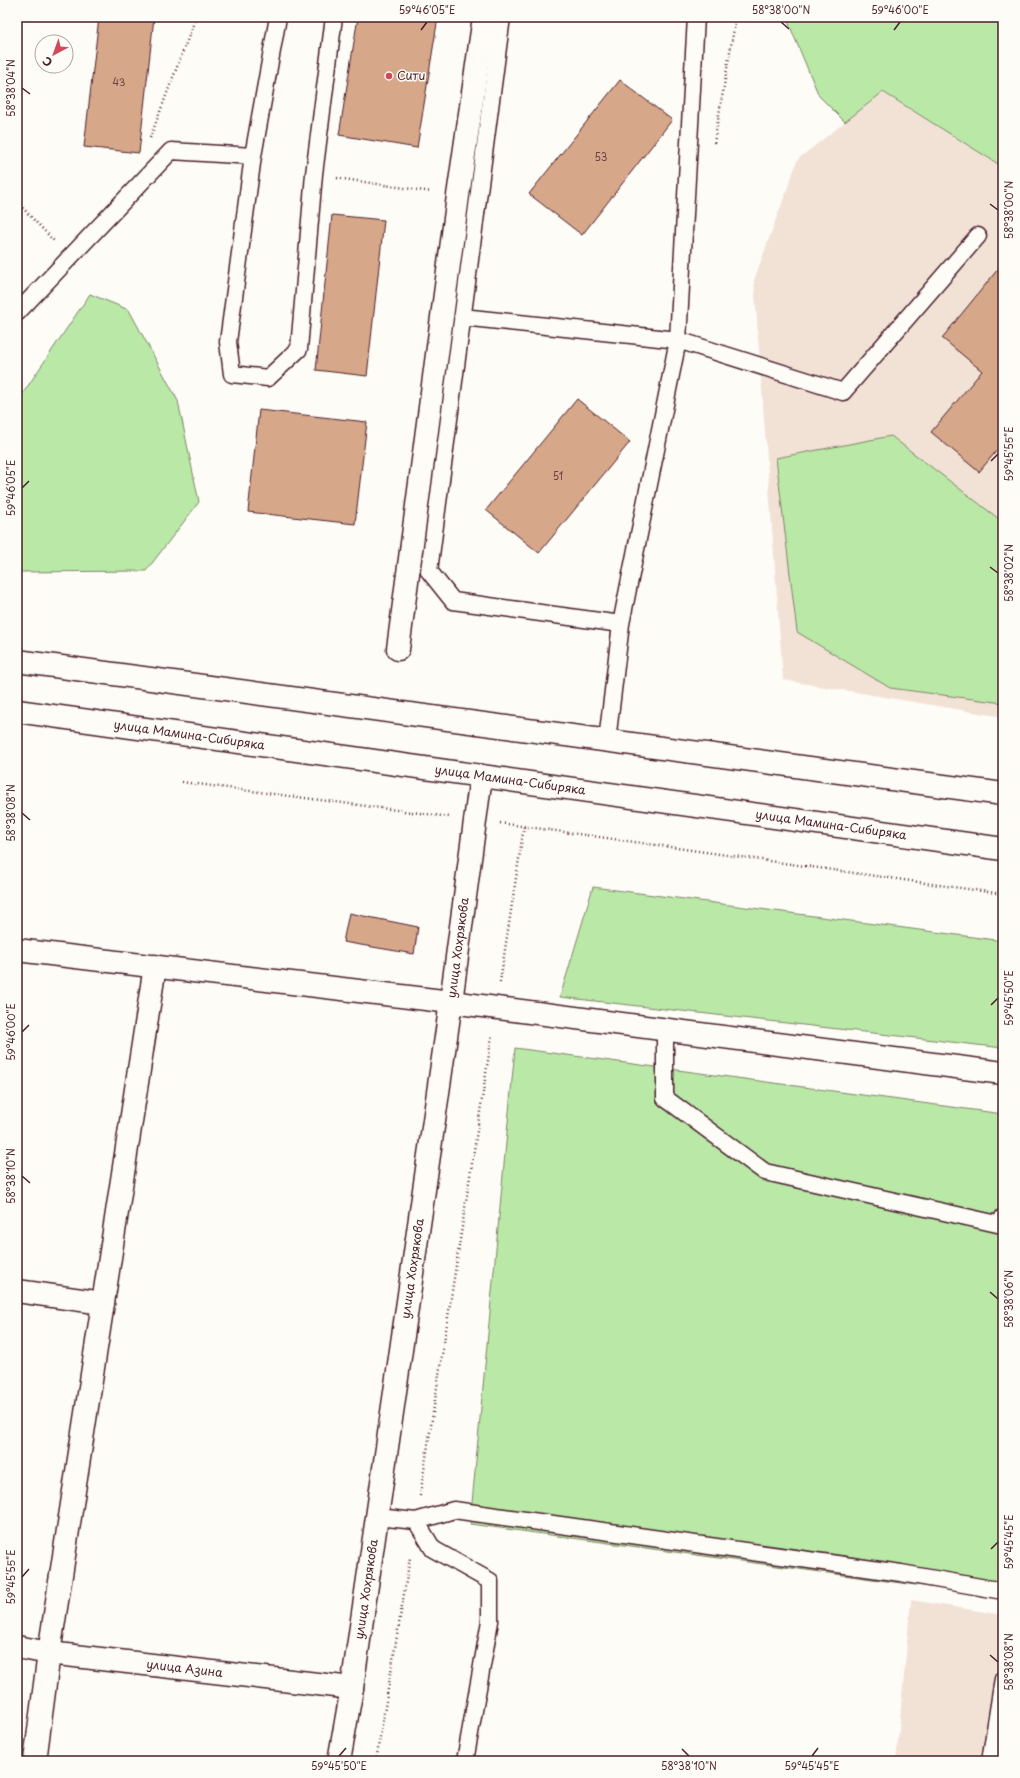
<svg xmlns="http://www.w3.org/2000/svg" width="1020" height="1778" viewBox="0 0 1020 1778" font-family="'Playpen Sans',sans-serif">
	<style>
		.built { fill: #f2e2d6 }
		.green { fill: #b9e8a7; stroke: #828469 }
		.building { fill: #d7a78a; stroke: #4a1f2b }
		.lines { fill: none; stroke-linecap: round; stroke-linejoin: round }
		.service-casing { stroke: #4a1f2b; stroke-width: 19 }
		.pedestrian-casing { stroke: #4a1f2b; stroke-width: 25 }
		.minor-casing { stroke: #4a1f2b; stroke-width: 25 }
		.secondary-casing { stroke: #4a1f2b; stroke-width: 25 }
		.path { stroke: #4a1f2b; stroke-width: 2.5; stroke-dasharray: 1 3; stroke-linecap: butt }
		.service { stroke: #fdfcf7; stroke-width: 16 }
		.pedestrian { stroke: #fdfcf7; stroke-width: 22 }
		.minor { stroke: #fdfcf7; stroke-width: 22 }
		.secondary { stroke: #fdfcf7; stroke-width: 22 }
		.ticks { fill: none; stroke: #4a1f2b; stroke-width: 1.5 }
		.poi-dot { fill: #d1495b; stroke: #fdfcf7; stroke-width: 1.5 }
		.labels { text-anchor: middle; stroke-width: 3; stroke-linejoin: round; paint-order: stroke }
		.number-label { font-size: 10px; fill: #6d4143 }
		.poi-label { font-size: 12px; fill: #4a1f2b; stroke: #fdfcf7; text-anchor: start }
		.street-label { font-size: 12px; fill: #4a1f2b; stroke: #fdfcf7 }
		.neatline { fill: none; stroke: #4a1f2b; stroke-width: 1.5 }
		.ticks-label { font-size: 10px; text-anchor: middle; fill: #4a1f2b }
	</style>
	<rect width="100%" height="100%" fill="#fdfcf7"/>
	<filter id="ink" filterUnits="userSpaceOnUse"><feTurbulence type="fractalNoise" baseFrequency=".025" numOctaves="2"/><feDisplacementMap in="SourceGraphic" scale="8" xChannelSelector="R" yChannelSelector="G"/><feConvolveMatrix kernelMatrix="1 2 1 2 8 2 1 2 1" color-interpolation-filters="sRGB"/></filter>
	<g filter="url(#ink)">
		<!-- built -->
		<path class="built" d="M 883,92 L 1003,167 L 1003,717 L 783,680 L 754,280 L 798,159 Z
			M 911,1600 L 1003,1615 L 1003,1761 L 896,1761 Z"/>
		<!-- green -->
		<path class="green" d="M 786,17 L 1003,17 L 1003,167 L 883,92 L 845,122 L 819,96 Z
			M 90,294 L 129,310 L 178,401 L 199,502 L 146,571 L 17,572 L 17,402 Z
			M 891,436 L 1003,522 L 1003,703 L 890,688 L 797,632 L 776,458 Z
			M 593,887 L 1003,941 L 1003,1048 L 560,997 Z
			M 515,1048 L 1003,1114 L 1003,1597 L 470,1524 Z"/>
		<!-- building -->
		<path class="building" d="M 99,17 L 154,17 L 139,153 L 84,147 Z
			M 358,17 L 438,17 L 417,148 L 339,135 Z
			M 620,80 L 672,120 L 582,235 L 529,194 Z
			M 332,215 L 384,220 L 367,376 L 316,370 Z
			M 1003,263 L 1003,443 L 979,472 L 931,432 L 982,371 L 942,338 Z
			M 577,399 L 630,442 L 539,553 L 486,510 Z
			M 259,410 L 367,422 L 355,524 L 248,512 Z
			M 349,913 L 418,927 L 414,954 L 343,942 Z"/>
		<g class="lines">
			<defs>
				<path id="service" d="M 502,17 L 429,571 L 453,601 L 621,624
					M 253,156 L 278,17
					M 17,313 L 171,151 L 253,156 L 228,342 L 232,374 L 268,378 L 299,349 L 314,174 L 334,17
					M 462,317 L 678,340 L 843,392 L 978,236
					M 607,741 L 621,624 L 678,340 L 696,17
					M 665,1030 L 665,1098 L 765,1172 L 1002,1225 L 1003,1217
					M 377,1517 L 416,1521 L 454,1510 L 901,1573 L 1003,1591
					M 416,1521 L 433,1549 L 490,1581 L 490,1621 L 465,1761
					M 990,1761 L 1003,1679"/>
				<path id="pedestrian" d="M 398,649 L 458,196 L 484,17"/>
				<g id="minor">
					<path d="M 17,950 L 451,1002 L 1003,1073"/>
					<path d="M 17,1291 L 103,1303"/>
					<path id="s1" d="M 17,1647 L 49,1653 L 352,1688"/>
					<path d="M 35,1761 L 49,1653 L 155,966"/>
					<path id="s2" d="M 339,1761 L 352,1688 L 377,1517 L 451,1002 L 481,776"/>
				</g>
				<g id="secondary">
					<path d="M 17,661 L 1003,794"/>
					<path id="s3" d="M 17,711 L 1003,849"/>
				</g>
			</defs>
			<!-- service casing -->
			<use href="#service" class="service-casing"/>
			<!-- pedestrian casing -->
			<use href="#pedestrian" class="pedestrian-casing"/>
			<!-- minor casing -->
			<use href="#minor" class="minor-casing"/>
			<!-- secondary casing -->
			<use href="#secondary" class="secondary-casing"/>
			<!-- path -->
			<path class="path" d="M 150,138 L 196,17
				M 714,143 L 736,17
				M 337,178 L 432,192
				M 17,202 L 54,241
				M 182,782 L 450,817
				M 500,823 L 1003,894
				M 500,982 L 524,826
				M 420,1496 L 492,1035
				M 376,1761 L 410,1558"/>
			<!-- service -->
			<use href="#service" class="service"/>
			<!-- pedestrian -->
			<use href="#pedestrian" class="pedestrian"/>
			<!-- minor -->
			<use href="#minor" class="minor"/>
			<!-- secondary -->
			<use href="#secondary" class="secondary"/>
		</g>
	</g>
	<!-- ticks -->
	<path class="ticks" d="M 781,22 L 789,29M 421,30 L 427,22M 894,30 L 900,22M 22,88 L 30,94M 990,204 L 998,210M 991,461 L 998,454M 22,488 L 29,481M 990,567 L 998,573M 22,813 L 30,820M 991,1005 L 998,998M 22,1032 L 29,1025M 22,1176 L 30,1183M 990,1292 L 998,1299M 991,1549 L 998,1542M 22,1577 L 29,1569M 990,1655 L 998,1662M 682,1749 L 689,1756M 339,1756 L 346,1748M 812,1756 L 818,1748"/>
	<!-- markers -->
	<circle class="poi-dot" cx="389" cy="76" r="4"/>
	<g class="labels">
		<!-- number labels -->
		<g class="number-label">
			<text x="119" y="86">43</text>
			<text x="601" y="161">53</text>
			<text x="558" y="480">51</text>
		</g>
		<!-- poi labels -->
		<g class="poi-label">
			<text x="397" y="80">Сити</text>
		</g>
		<!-- street labels -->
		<g class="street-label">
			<text dy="4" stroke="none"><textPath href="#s3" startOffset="174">улица Мамина-Сибиряка</textPath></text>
			<text dy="4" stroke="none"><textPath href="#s3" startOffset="498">улица Мамина-Сибиряка</textPath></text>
			<text dy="4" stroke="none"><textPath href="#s3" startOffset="822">улица Мамина-Сибиряка</textPath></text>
			<text dy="4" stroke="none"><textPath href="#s2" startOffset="822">улица Хохрякова</textPath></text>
			<text dy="4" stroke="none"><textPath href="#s2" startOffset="498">улица Хохрякова</textPath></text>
			<text dy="4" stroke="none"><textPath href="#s2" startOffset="174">улица Хохрякова</textPath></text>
			<text dy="4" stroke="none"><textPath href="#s1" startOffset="169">улица Азина</textPath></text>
		</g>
	</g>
	<!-- margin -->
	<rect width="1020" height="1778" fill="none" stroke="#fdfcf7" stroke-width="44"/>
	<!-- north arrow -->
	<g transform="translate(54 54) rotate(221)"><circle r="19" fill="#fdfcf7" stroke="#b5a4a5"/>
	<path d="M0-3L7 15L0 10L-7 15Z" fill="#d1495b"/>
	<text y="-6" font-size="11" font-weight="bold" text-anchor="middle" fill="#4a1f2b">С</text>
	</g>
	<rect x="22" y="22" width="976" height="1734" class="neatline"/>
	<g class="ticks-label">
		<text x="427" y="14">59°46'05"E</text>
		<text x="781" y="14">58°38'00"N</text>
		<text x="900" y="14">59°46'00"E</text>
		<text transform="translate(11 88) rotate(-90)" y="4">58°38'04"N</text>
		<text transform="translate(1009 210) rotate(-90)" y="4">58°38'00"N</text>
		<text transform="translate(1009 454) rotate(-90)" y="4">59°45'55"E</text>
		<text transform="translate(11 488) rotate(-90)" y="4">59°46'05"E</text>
		<text transform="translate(1009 573) rotate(-90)" y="4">58°38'02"N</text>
		<text transform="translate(11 813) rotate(-90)" y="4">58°38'08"N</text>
		<text transform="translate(1009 998) rotate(-90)" y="4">59°45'50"E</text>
		<text transform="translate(11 1032) rotate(-90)" y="4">59°46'00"E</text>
		<text transform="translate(11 1176) rotate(-90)" y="4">58°38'10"N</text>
		<text transform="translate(1009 1299) rotate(-90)" y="4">58°38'06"N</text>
		<text transform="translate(1009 1542) rotate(-90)" y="4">59°45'45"E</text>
		<text transform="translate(11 1577) rotate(-90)" y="4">59°45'55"E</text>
		<text transform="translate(1009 1662) rotate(-90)" y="4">58°38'08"N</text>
		<text x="339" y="1770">59°45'50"E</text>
		<text x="689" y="1770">58°38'10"N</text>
		<text x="812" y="1770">59°45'45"E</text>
	</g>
</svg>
